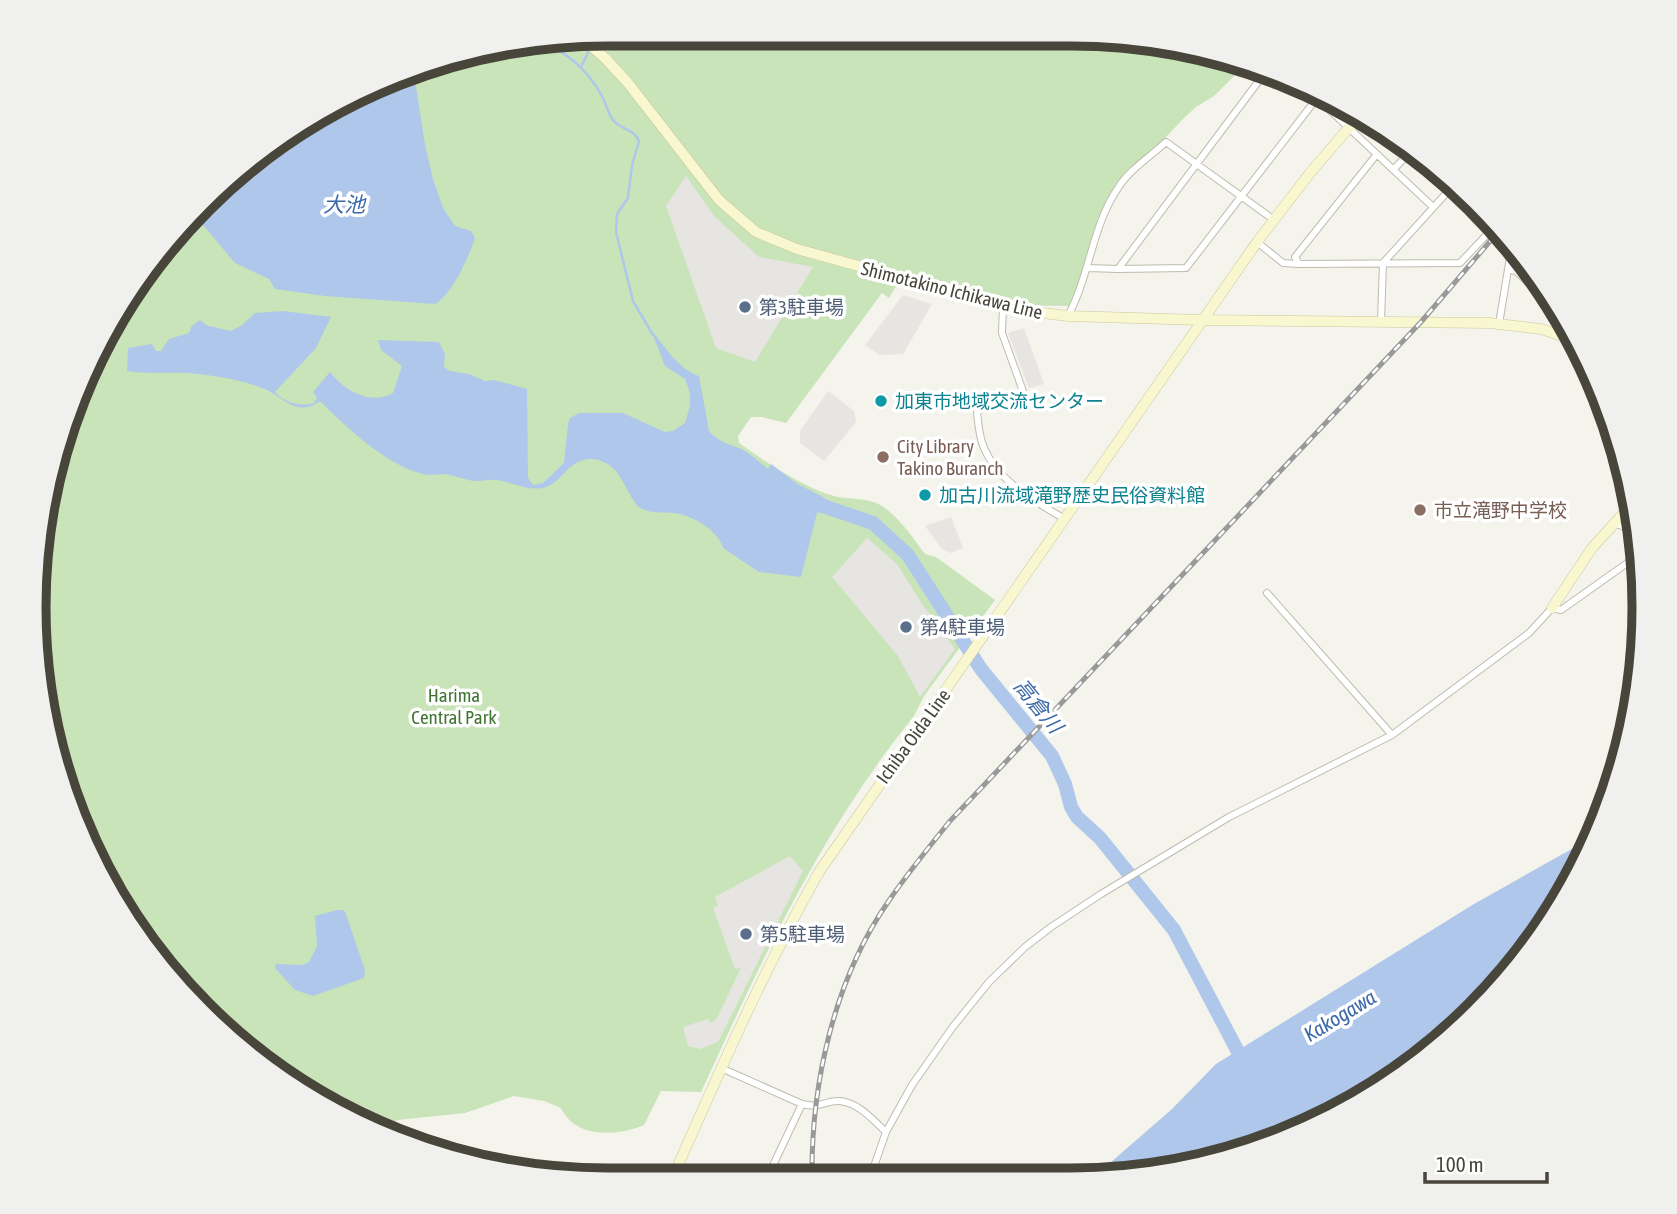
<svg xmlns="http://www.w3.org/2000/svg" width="1677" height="1214" viewBox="0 0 1677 1214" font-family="'Asap Condensed','Noto Sans JP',sans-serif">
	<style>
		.green { fill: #c9e4b9 }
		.parking { fill: #e6e5e2 }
		.water { fill: #afc7ea }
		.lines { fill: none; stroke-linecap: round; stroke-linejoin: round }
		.stream { stroke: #afc7ea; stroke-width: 2.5 }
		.river { stroke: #afc7ea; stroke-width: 14 }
		.street-casing { stroke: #bfbcaf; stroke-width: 8 }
		.secondary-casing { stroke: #ccc89e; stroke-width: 11 }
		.street { stroke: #fff; stroke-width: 6 }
		.secondary { stroke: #f9f7d0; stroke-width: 10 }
		.rail-casing { stroke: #999; stroke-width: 5 }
		.rail { stroke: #fff; stroke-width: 2.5; stroke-dasharray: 8; stroke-linecap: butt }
		.service-dot { fill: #5c6f8a; stroke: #fff; stroke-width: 2.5 }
		.culture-dot { fill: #0f9aa8; stroke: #fff; stroke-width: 2.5 }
		.education-dot { fill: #8d6e63; stroke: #fff; stroke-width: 2.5 }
		.labels { text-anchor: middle; stroke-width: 7; stroke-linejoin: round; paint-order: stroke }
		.street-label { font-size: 19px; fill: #48453a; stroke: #fff }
		.service-label { font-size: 19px; fill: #4e5e75; stroke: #fff; text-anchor: start }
		.culture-label { font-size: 19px; fill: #0d838f; stroke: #fff; text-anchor: start }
		.education-label { font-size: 19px; fill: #785e54; stroke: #fff; text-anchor: start }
		.park-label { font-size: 19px; fill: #407432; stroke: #fff }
		.water-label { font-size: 21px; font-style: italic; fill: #3d69a9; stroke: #fff }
		.rim { fill: none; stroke: #48453a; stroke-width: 9 }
	</style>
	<rect width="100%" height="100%" fill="#f4f3ec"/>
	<!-- green -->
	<path class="green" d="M 607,33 L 1070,33 L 1218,53 L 1245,65 L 1214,96 L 1196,107 L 1184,118 L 1119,186 L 1099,228 L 1080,294 L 1069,306 C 1051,305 1031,307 1014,303 C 974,297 942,273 901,278 L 889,298 L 882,293 L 786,423 L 762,417 L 751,417 L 738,436 L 739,443 C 764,461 804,488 834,496 C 849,500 868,497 882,506 C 900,518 913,538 925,554 L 936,557 L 995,600 L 924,696 L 914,716 C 822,829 761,961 701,1092 L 661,1091 L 644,1125 C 616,1137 575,1138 561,1108 L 544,1101 L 514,1096 L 465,1113 L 397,1120 L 393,1124 L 393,1137 L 363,1120 L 350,1118 L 320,1104 L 229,1039 L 152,957 L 77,826 L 38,681 L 38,532 L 92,354 L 175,229 L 289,130 L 458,53 Z"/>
	<!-- parking -->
	<path class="parking" d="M 686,176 L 714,216 L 759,257 L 813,267 L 755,362 L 716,348 L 666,206 Z
		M 903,295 L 932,304 L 903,354 L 880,355 L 865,345 Z
		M 1024,328 L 1044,384 L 1029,388 L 1008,333 Z
		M 828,391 L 854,411 L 856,422 L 824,461 L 800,443 L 800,431 Z
		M 951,517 L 963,548 L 950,553 L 942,549 L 925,526 Z
		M 867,538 L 897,564 L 922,604 L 955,649 L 920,697 L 898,656 L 832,577 Z
		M 790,856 L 803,871 L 718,1042 L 700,1049 L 688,1046 L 683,1027 L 708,1019 L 710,1023 L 716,1020 L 741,968 L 735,969 L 713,908 L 718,906 L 715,897 Z"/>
	<!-- water -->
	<path class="water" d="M 414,73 L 425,145 L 433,179 L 443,208 L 455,226 L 471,231 L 475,238 C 469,256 452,295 435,304 L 325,296 L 275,289 L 269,279 L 235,263 L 193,213 L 289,130 Z
		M 283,311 L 331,317 L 316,348 L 275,392 C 285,403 299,407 314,403 L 317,398 L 313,392 L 330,372 C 344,390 370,406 393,393 L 402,366 L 381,350 L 378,340 L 439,342 L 445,354 L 444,367 L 450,371 L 469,374 L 485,381 L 494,380 L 527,389 L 528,478 L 533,485 L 543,483 L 564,463 L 568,424 L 570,418 L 579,413 L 623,413 L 665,432 L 673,431 L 685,423 L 690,406 L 690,393 L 685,379 L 665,366 L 651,330 C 664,345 679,370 699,376 L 709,431 C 718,441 727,444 739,448 C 749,452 759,462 768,469 L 771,464 L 796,483 L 825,498 L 822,509 L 819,508 L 783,485 L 818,509 L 801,577 L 759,572 L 723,548 C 718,530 692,515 674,513 C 663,512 653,514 642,509 C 626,501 624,461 592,459 C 567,459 562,484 543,488 C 526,491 513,482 496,480 C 489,479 482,481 475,481 C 464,480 455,475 444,474 C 437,474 429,476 423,474 C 386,465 347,428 320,401 C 296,419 282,395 262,388 C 239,379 212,375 187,373 C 167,372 147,374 127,371 L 128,348 L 152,344 L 156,351 L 161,351 L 169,339 L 189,333 L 191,327 L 200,320 L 206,325 L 230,331 L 241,326 L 255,313 Z
		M 1593,837 L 1567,894 L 1502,985 L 1456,1028 L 1297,1127 L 1283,1139 L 1145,1176 L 1095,1176 L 1172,1109 L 1216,1064 L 1474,904 Z
		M 337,910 L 344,910 L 347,917 L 365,970 L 364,978 L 313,996 L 295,990 L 275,968 L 276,964 L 302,965 L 309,962 L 317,946 L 315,916 Z"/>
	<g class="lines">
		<!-- stream -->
		<path class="stream" d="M 534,43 C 564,46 588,71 602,96 C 606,103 608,115 614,121 C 622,130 634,129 639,141 L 632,165 L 628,198 L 617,214 L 616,232 L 633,301 L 653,335
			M 581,67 L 590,48"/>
		<!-- river -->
		<path class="river" d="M 794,501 L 823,506 L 873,523 L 908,555 L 981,669 L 1052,756 L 1065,784 L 1071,807 L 1077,817 L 1100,838 L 1174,930 L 1245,1065"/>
		<defs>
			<path id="street" d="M 1264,74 L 1118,269 L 1186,268 L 1317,98
				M 1316,97 L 1433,207
				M 1377,154 L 1295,257 L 1299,264 L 1460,263 L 1493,228
				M 1394,169 L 1411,151
				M 1257,242 L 1283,263 L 1299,264
				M 1088,268 L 1118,269
				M 1508,269 L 1516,271 L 1558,310
				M 1003,306 L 1002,333 L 1023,391 L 1020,398 L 977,411 C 978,423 979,437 984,448 C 998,481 1035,502 1065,519
				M 1068,316 C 1090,275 1092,226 1118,188 C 1129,170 1151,156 1166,142 L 1274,220
				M 1381,321 L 1383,263 L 1451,188
				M 1499,324 L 1512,245
				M 1613,523 L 1636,531
				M 1267,593 L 1392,735
				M 721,1068 L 802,1104 C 822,1109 825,1100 840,1101 C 859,1103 873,1120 886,1132
				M 767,1178 L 802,1104
				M 870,1178 L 886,1132 L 912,1085 L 952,1028 L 989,982 L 1025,947 L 1051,927 L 1101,894 L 1229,817 L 1392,735 L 1529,633 L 1552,608 L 1561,610 L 1640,554"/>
			<path id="secondary" d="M 581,37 L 606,59 L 628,83 L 719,200 L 756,232 L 797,249 L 1003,306 L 1035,312 L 1068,316 L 1201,320 L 1490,323 L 1541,329 L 1577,341
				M 1552,608 L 1592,548 L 1632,504
				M 672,1179 C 718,1075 763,971 819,872 L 1257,242 L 1310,173 L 1359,116"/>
		</defs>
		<!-- street casing -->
		<use href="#street" class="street-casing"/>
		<!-- secondary casing -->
		<use href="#secondary" class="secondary-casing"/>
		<!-- street -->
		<use href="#street" class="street"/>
		<!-- secondary -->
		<use href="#secondary" class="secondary"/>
		<defs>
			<path id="rail" d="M 812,1178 C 811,1084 834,980 888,902 C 907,874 929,847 950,821 L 1421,322 L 1498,232"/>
		</defs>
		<!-- rail casing -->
		<use href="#rail" class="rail-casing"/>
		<!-- rail -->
		<use href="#rail" class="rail"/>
	</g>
	<!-- markers -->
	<g class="service-dot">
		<circle cx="745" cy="307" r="7"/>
		<circle cx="906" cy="627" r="7"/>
		<circle cx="746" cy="934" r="7"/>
	</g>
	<g class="culture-dot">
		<circle cx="881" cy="401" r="7"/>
		<circle cx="925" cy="495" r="7"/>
	</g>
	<g class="education-dot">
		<circle cx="883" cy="457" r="7"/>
		<circle cx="1420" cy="510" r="7"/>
	</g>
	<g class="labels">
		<!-- street labels -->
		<g class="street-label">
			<text transform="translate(952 290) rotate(14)" y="7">Shimotakino Ichikawa Line</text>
			<text transform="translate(913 736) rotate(-54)" y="7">Ichiba Oida Line</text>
		</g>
		<!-- service labels -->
		<g class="service-label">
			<text x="759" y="314">第3駐車場</text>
			<text x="920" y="634">第4駐車場</text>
			<text x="760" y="941">第5駐車場</text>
		</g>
		<!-- culture labels -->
		<g class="culture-label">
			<text x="895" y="408">加東市地域交流センター</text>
			<text x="939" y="502">加古川流域滝野歴史民俗資料館</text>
		</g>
		<!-- education labels -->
		<g class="education-label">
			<text x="897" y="453">City Library<tspan x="897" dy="22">Takino Buranch</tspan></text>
			<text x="1434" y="517">市立滝野中学校</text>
		</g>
		<!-- park labels -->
		<g class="park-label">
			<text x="454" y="702">Harima<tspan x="454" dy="22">Central Park</tspan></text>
		</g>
		<!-- water labels -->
		<g class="water-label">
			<text x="344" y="212">大池</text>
			<text transform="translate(1038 706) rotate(51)" y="7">高倉川</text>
			<text transform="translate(1340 1016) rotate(-31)" y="7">Kakogawa</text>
		</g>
	</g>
	<!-- crop -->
	<path d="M0 0H1677V1214H0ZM607 46H1071A561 561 0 0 1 1632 607V607A561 561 0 0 1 1071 1168H607A561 561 0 0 1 46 607V607A561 561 0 0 1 607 46Z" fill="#f0f0ef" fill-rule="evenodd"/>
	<path class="rim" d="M607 46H1071A561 561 0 0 1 1632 607V607A561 561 0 0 1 1071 1168H607A561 561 0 0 1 46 607V607A561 561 0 0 1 607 46Z"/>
	<!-- scale -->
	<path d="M1425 1172v10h122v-10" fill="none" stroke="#48453a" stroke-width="3.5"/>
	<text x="1436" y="1172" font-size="21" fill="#48453a" stroke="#ffffff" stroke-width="5" paint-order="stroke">100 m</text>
</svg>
